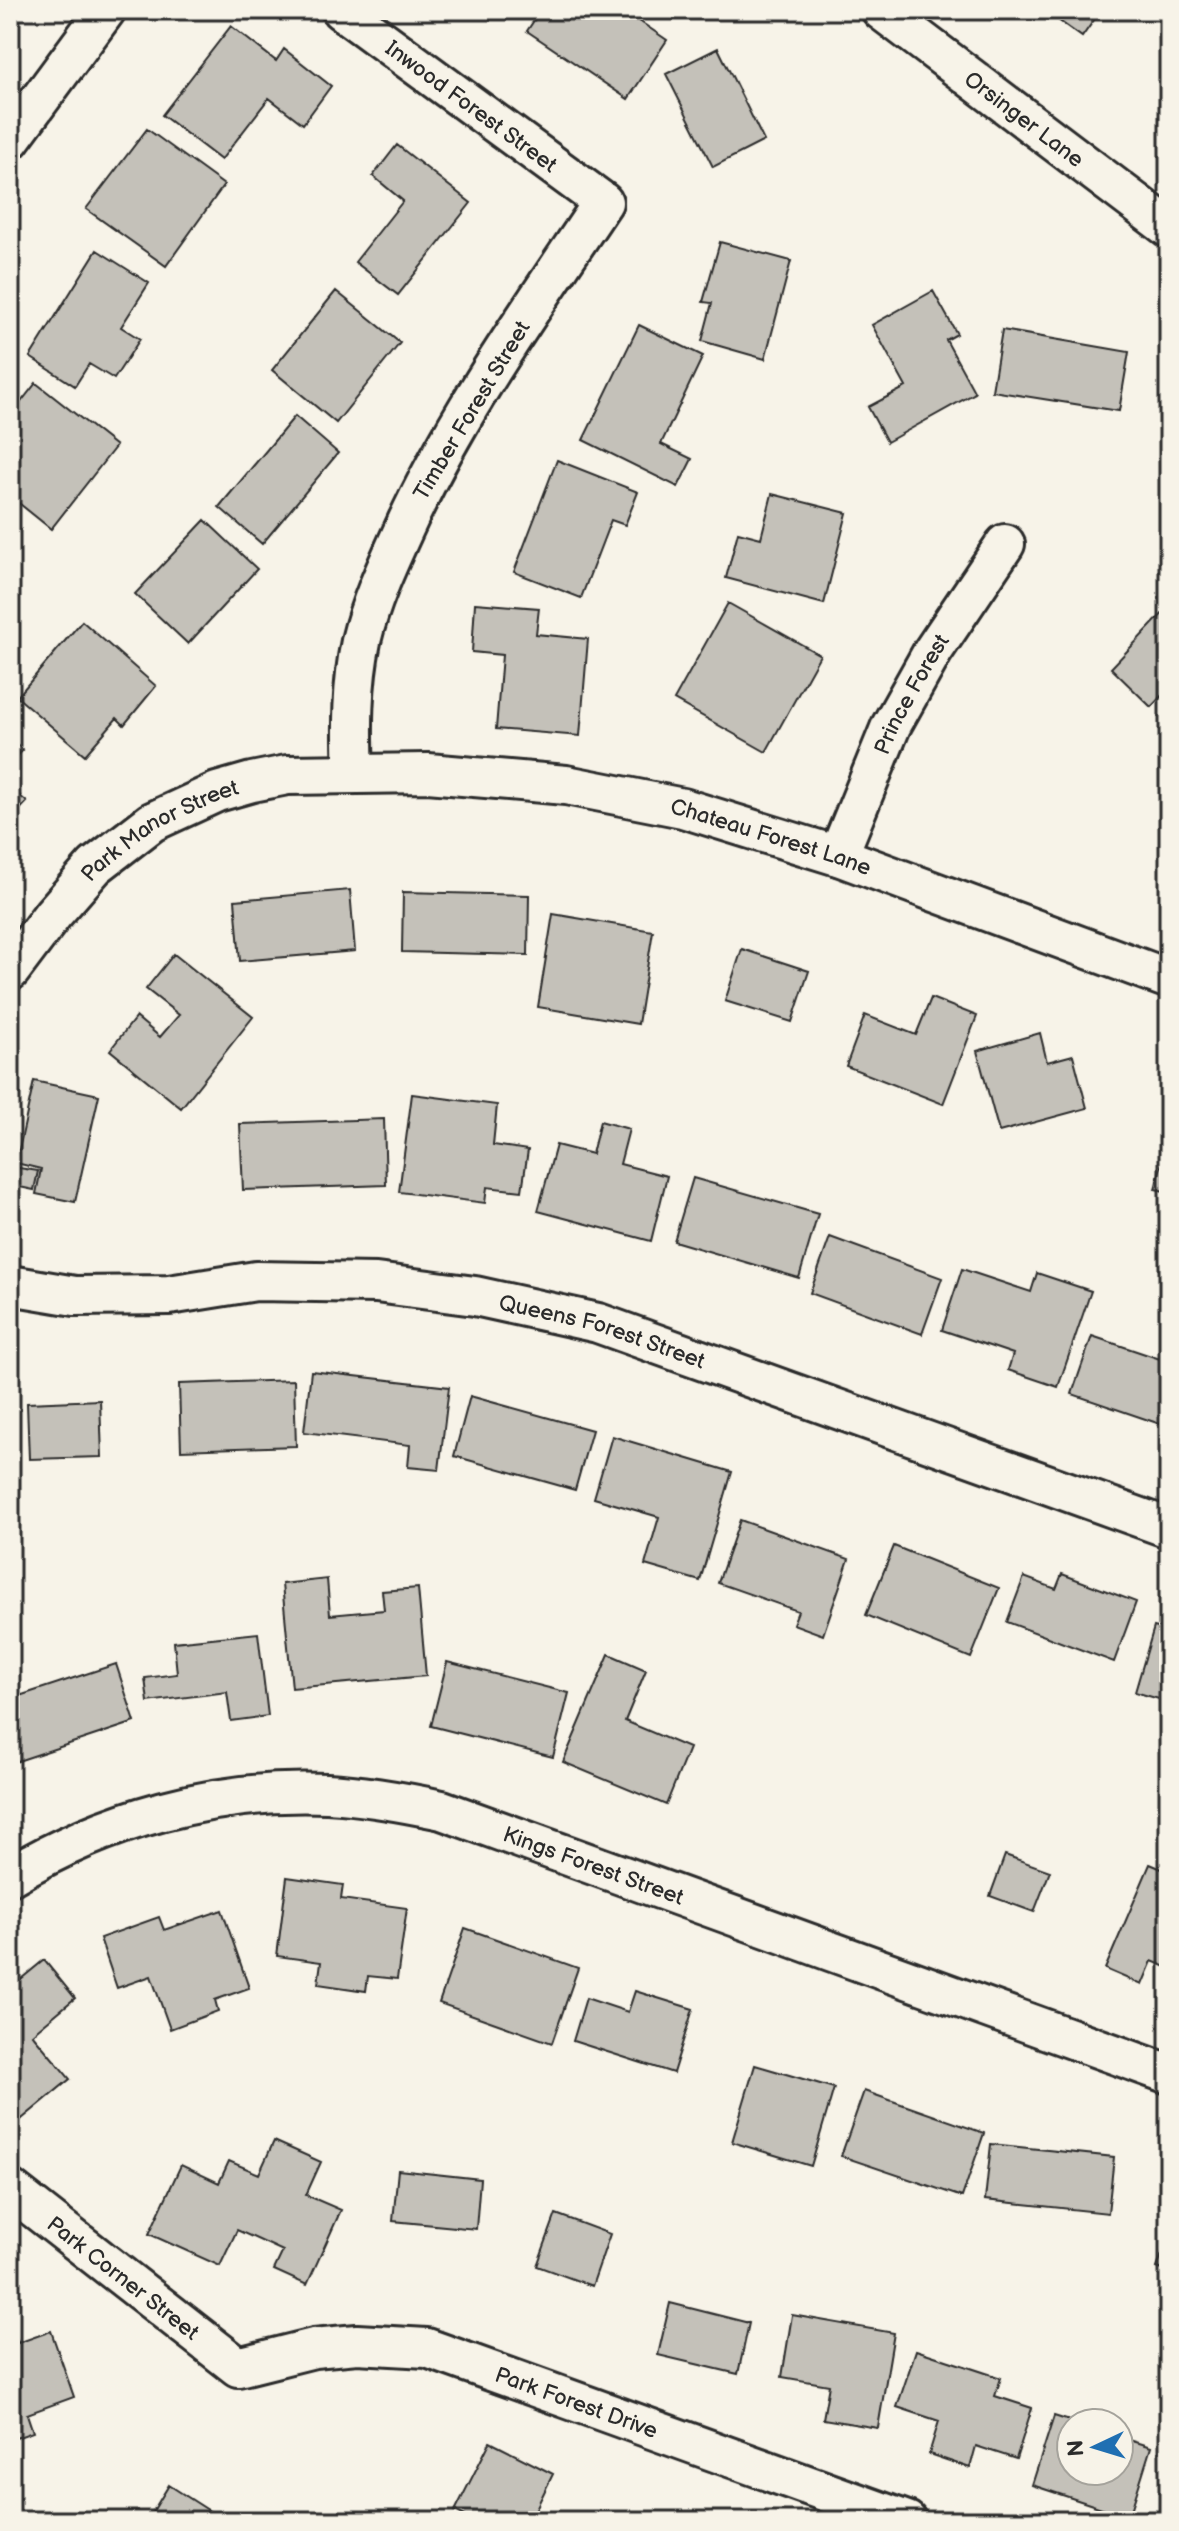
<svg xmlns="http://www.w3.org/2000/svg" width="1179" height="2531" viewBox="0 0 1179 2531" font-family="'Balsamiq Sans',sans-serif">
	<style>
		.building { fill: #c4c1b9; stroke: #2b2b2b; stroke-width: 2 }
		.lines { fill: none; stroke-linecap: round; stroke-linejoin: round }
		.minor-casing { stroke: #2b2b2b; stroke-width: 44 }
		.minor { stroke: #f7f3e8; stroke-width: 38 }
		.labels { text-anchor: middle; stroke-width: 7; stroke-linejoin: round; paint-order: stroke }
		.street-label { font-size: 22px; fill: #2b2b2b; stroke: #f7f3e8 }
	</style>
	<rect width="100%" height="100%" fill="#f7f3e8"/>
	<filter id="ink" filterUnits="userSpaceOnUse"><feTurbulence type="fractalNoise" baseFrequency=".0125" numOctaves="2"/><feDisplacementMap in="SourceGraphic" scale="16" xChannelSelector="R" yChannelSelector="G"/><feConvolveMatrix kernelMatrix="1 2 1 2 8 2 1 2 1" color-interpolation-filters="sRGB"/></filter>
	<g filter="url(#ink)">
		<!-- building -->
		<path class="building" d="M 541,10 L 623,10 L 667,40 L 628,99 L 527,31 Z
			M 1044,10 L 1101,10 L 1082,37 Z
			M 231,26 L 276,61 L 284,49 L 331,86 L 303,124 L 269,98 L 221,160 L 162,115 Z
			M 718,48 L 764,141 L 713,167 L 666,74 Z
			M 147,129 L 224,185 L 166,266 L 86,209 Z
			M 397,145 L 471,203 L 398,295 L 355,262 L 403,201 L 373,176 Z
			M 720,242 L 791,261 L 765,359 L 702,341 L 712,303 L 703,302 Z
			M 97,250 L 149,283 L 121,327 L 140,339 L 114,379 L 89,364 L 75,386 L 30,357 Z
			M 336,291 L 400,343 L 336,423 L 272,370 Z
			M 933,291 L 957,334 L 946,340 L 975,393 L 887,442 L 868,407 L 906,387 L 872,325 Z
			M 639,325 L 703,356 L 661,444 L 692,459 L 678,487 L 583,440 Z
			M 1002,330 L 1129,352 L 1119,411 L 992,391 Z
			M 36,383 L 116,446 L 51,529 L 10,496 L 10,416 Z
			M 295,416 L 338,453 L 262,544 L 219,507 Z
			M 557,460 L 638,492 L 625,525 L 611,520 L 581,598 L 514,572 Z
			M 772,494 L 847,513 L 824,604 L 726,578 L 738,532 L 761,538 Z
			M 205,520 L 257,569 L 188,644 L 135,594 Z
			M 475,603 L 539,608 L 536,634 L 588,639 L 580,736 L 496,729 L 502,655 L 472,652 Z
			M 728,603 L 820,655 L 766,752 L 674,700 Z
			M 1165,611 L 1169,614 L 1169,688 L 1151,707 L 1111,668 Z
			M 82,621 L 156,686 L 124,725 L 117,718 L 85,755 L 17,697 Z
			M 10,738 L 23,750 L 10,764 Z
			M 10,787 L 27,802 L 10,820 Z
			M 350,890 L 355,951 L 240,961 L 235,900 Z
			M 403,892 L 529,895 L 528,955 L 402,952 Z
			M 553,914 L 653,931 L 638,1024 L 538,1007 Z
			M 742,949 L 809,971 L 792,1022 L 725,1001 Z
			M 174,954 L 253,1017 L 181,1108 L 110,1050 L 136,1017 L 160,1037 L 179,1015 L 146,989 Z
			M 931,998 L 977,1016 L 943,1104 L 846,1066 L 865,1015 L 916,1035 Z
			M 1040,1033 L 1047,1062 L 1073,1055 L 1087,1108 L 999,1132 L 977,1051 Z
			M 34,1081 L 99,1095 L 75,1202 L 36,1194 L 41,1169 L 16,1163 Z
			M 412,1094 L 497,1105 L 493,1145 L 528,1150 L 522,1191 L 487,1187 L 485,1203 L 399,1192 Z
			M 384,1119 L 386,1185 L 243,1190 L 240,1124 Z
			M 600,1121 L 629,1129 L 620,1164 L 667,1176 L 651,1241 L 538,1211 L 556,1145 L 592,1154 Z
			M 1169,1136 L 1169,1192 L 1155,1189 Z
			M 13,1167 L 38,1171 L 34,1190 L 10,1185 Z
			M 693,1178 L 818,1214 L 799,1278 L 674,1241 Z
			M 830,1237 L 942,1278 L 922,1334 L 810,1293 Z
			M 962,1269 L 1031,1292 L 1037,1273 L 1091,1291 L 1058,1387 L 1008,1370 L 1013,1354 L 942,1330 Z
			M 1092,1336 L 1169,1362 L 1169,1427 L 1072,1394 Z
			M 311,1371 L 449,1387 L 439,1470 L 408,1467 L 410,1445 L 304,1432 Z
			M 294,1380 L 296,1446 L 181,1450 L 179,1384 Z
			M 470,1396 L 592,1430 L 575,1490 L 454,1456 Z
			M 100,1400 L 102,1457 L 29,1459 L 27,1403 Z
			M 612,1436 L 732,1472 L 700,1581 L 645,1565 L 659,1517 L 594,1498 Z
			M 740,1520 L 849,1559 L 823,1635 L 793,1624 L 798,1611 L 718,1583 Z
			M 894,1546 L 999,1588 L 971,1658 L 866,1615 Z
			M 1062,1574 L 1136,1602 L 1114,1662 L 1007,1622 L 1024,1577 L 1056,1589 Z
			M 327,1579 L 330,1615 L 384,1610 L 382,1591 L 418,1588 L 426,1676 L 292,1688 L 282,1584 Z
			M 1154,1627 L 1169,1631 L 1169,1702 L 1135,1692 Z
			M 258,1633 L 268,1716 L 231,1721 L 227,1692 L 148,1702 L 145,1678 L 177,1674 L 174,1642 Z
			M 609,1654 L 646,1670 L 625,1721 L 689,1748 L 666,1805 L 563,1762 Z
			M 447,1662 L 569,1693 L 553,1757 L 431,1726 Z
			M 116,1664 L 135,1722 L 15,1762 L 10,1746 L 10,1699 Z
			M 1005,1855 L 1050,1871 L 1034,1912 L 990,1896 Z
			M 1150,1864 L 1169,1872 L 1169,1968 L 1152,1961 L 1142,1985 L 1105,1969 Z
			M 287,1877 L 343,1885 L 341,1899 L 407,1908 L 397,1979 L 368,1976 L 366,1991 L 318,1984 L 321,1962 L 277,1956 Z
			M 222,1910 L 249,1988 L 215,2000 L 218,2011 L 170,2029 L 151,1976 L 117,1988 L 100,1938 L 159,1917 L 164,1930 Z
			M 465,1928 L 578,1968 L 552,2043 L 439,2003 Z
			M 44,1960 L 75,1998 L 32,2034 L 70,2079 L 17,2123 L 10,2114 L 10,1988 Z
			M 635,1991 L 693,2009 L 673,2073 L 573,2041 L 586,1998 L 628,2012 Z
			M 755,2065 L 834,2088 L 811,2166 L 732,2142 Z
			M 864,2091 L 984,2133 L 962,2197 L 841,2156 Z
			M 274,2141 L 321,2162 L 306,2195 L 341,2210 L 307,2285 L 274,2270 L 283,2251 L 237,2230 L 220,2266 L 149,2234 L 181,2165 L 219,2183 L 229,2161 L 259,2174 Z
			M 991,2144 L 1114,2157 L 1108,2213 L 985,2200 Z
			M 398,2170 L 480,2179 L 476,2229 L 393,2221 Z
			M 556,2214 L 610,2234 L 592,2286 L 537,2266 Z
			M 1169,2234 L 1169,2272 L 1157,2268 Z
			M 670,2303 L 749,2323 L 738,2374 L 658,2355 Z
			M 792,2315 L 894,2333 L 878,2428 L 823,2419 L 829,2385 L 782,2377 Z
			M 10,2318 L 18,2343 L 51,2331 L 74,2397 L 27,2414 L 33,2432 L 10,2440 Z
			M 916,2350 L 1001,2378 L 995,2396 L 1032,2408 L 1016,2459 L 976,2446 L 970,2468 L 929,2454 L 939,2421 L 897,2407 Z
			M 1054,2416 L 1076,2423 L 1071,2423 L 1071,2471 L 1119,2471 L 1119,2437 L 1151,2447 L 1129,2517 L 1032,2485 Z
			M 490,2442 L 553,2474 L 530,2521 L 475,2521 L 455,2511 Z
			M 169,2485 L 225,2521 L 147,2521 Z
			M 1169,2486 L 1169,2521 L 1159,2521 Z"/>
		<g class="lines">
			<defs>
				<g id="minor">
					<path id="s1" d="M 341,10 L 603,202 C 531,310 455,415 402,533 C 386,568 370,603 361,641 C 352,685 352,728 354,773"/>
					<path id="s2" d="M 881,10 L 1169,228"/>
					<path d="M 10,140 L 106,10"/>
					<path id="s3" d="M 838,856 L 891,726 L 933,651 L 1005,544"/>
					<path id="s4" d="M 10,971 L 53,914 L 95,866 L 152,822 L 217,792 L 252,782 L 287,775 L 428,773 L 566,785 L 683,808 L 838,856 L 1169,979"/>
					<path id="s5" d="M 10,1285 L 75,1296 L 169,1295 L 256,1281 L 376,1283 L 475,1296 L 598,1323 L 1169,1528"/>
					<path id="s6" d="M 10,1876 C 106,1819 215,1788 327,1793 C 366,1795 404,1802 442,1810 L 1169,2074"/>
					<path id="s7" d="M 10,2189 L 238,2367 L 314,2348 L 357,2344 L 427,2348 L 907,2521"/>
				</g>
			</defs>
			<!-- minor casing -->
			<use href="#minor" class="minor-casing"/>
			<!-- minor -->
			<use href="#minor" class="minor"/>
		</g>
	</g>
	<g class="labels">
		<!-- street labels -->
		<g class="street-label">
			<text dy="8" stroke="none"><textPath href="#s1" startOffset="162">Inwood Forest Street</textPath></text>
			<text dy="8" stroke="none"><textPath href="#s2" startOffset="180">Orsinger Lane</textPath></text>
			<text transform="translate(471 410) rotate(-59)" y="8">Timber Forest Street</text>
			<text dy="8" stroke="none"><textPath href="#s3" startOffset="178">Prince Forest</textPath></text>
			<text dy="8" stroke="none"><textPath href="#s4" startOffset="210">Park Manor Street</textPath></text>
			<text dy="8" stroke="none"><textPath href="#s4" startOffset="842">Chateau Forest Lane</textPath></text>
			<text dy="8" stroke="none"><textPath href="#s5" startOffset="600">Queens Forest Street</textPath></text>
			<text dy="8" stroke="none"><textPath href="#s6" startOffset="610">Kings Forest Street</textPath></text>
			<text dy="8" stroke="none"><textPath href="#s7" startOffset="144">Park Corner Street</textPath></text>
			<text dy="8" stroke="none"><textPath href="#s7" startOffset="640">Park Forest Drive</textPath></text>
		</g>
	</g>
	<!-- margin -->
	<rect width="1179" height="2531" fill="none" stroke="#f7f3e8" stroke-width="40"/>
	<rect x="20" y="20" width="1139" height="2491" fill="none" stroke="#2b2b2b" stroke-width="3" filter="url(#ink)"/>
	<!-- north arrow -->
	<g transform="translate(1095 2447) rotate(266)"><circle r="38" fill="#f7f3e8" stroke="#a5a39c" stroke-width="2"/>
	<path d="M0-6L14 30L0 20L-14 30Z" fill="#1f6fb2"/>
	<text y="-12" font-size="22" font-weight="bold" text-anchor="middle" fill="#2b2b2b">N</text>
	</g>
</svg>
